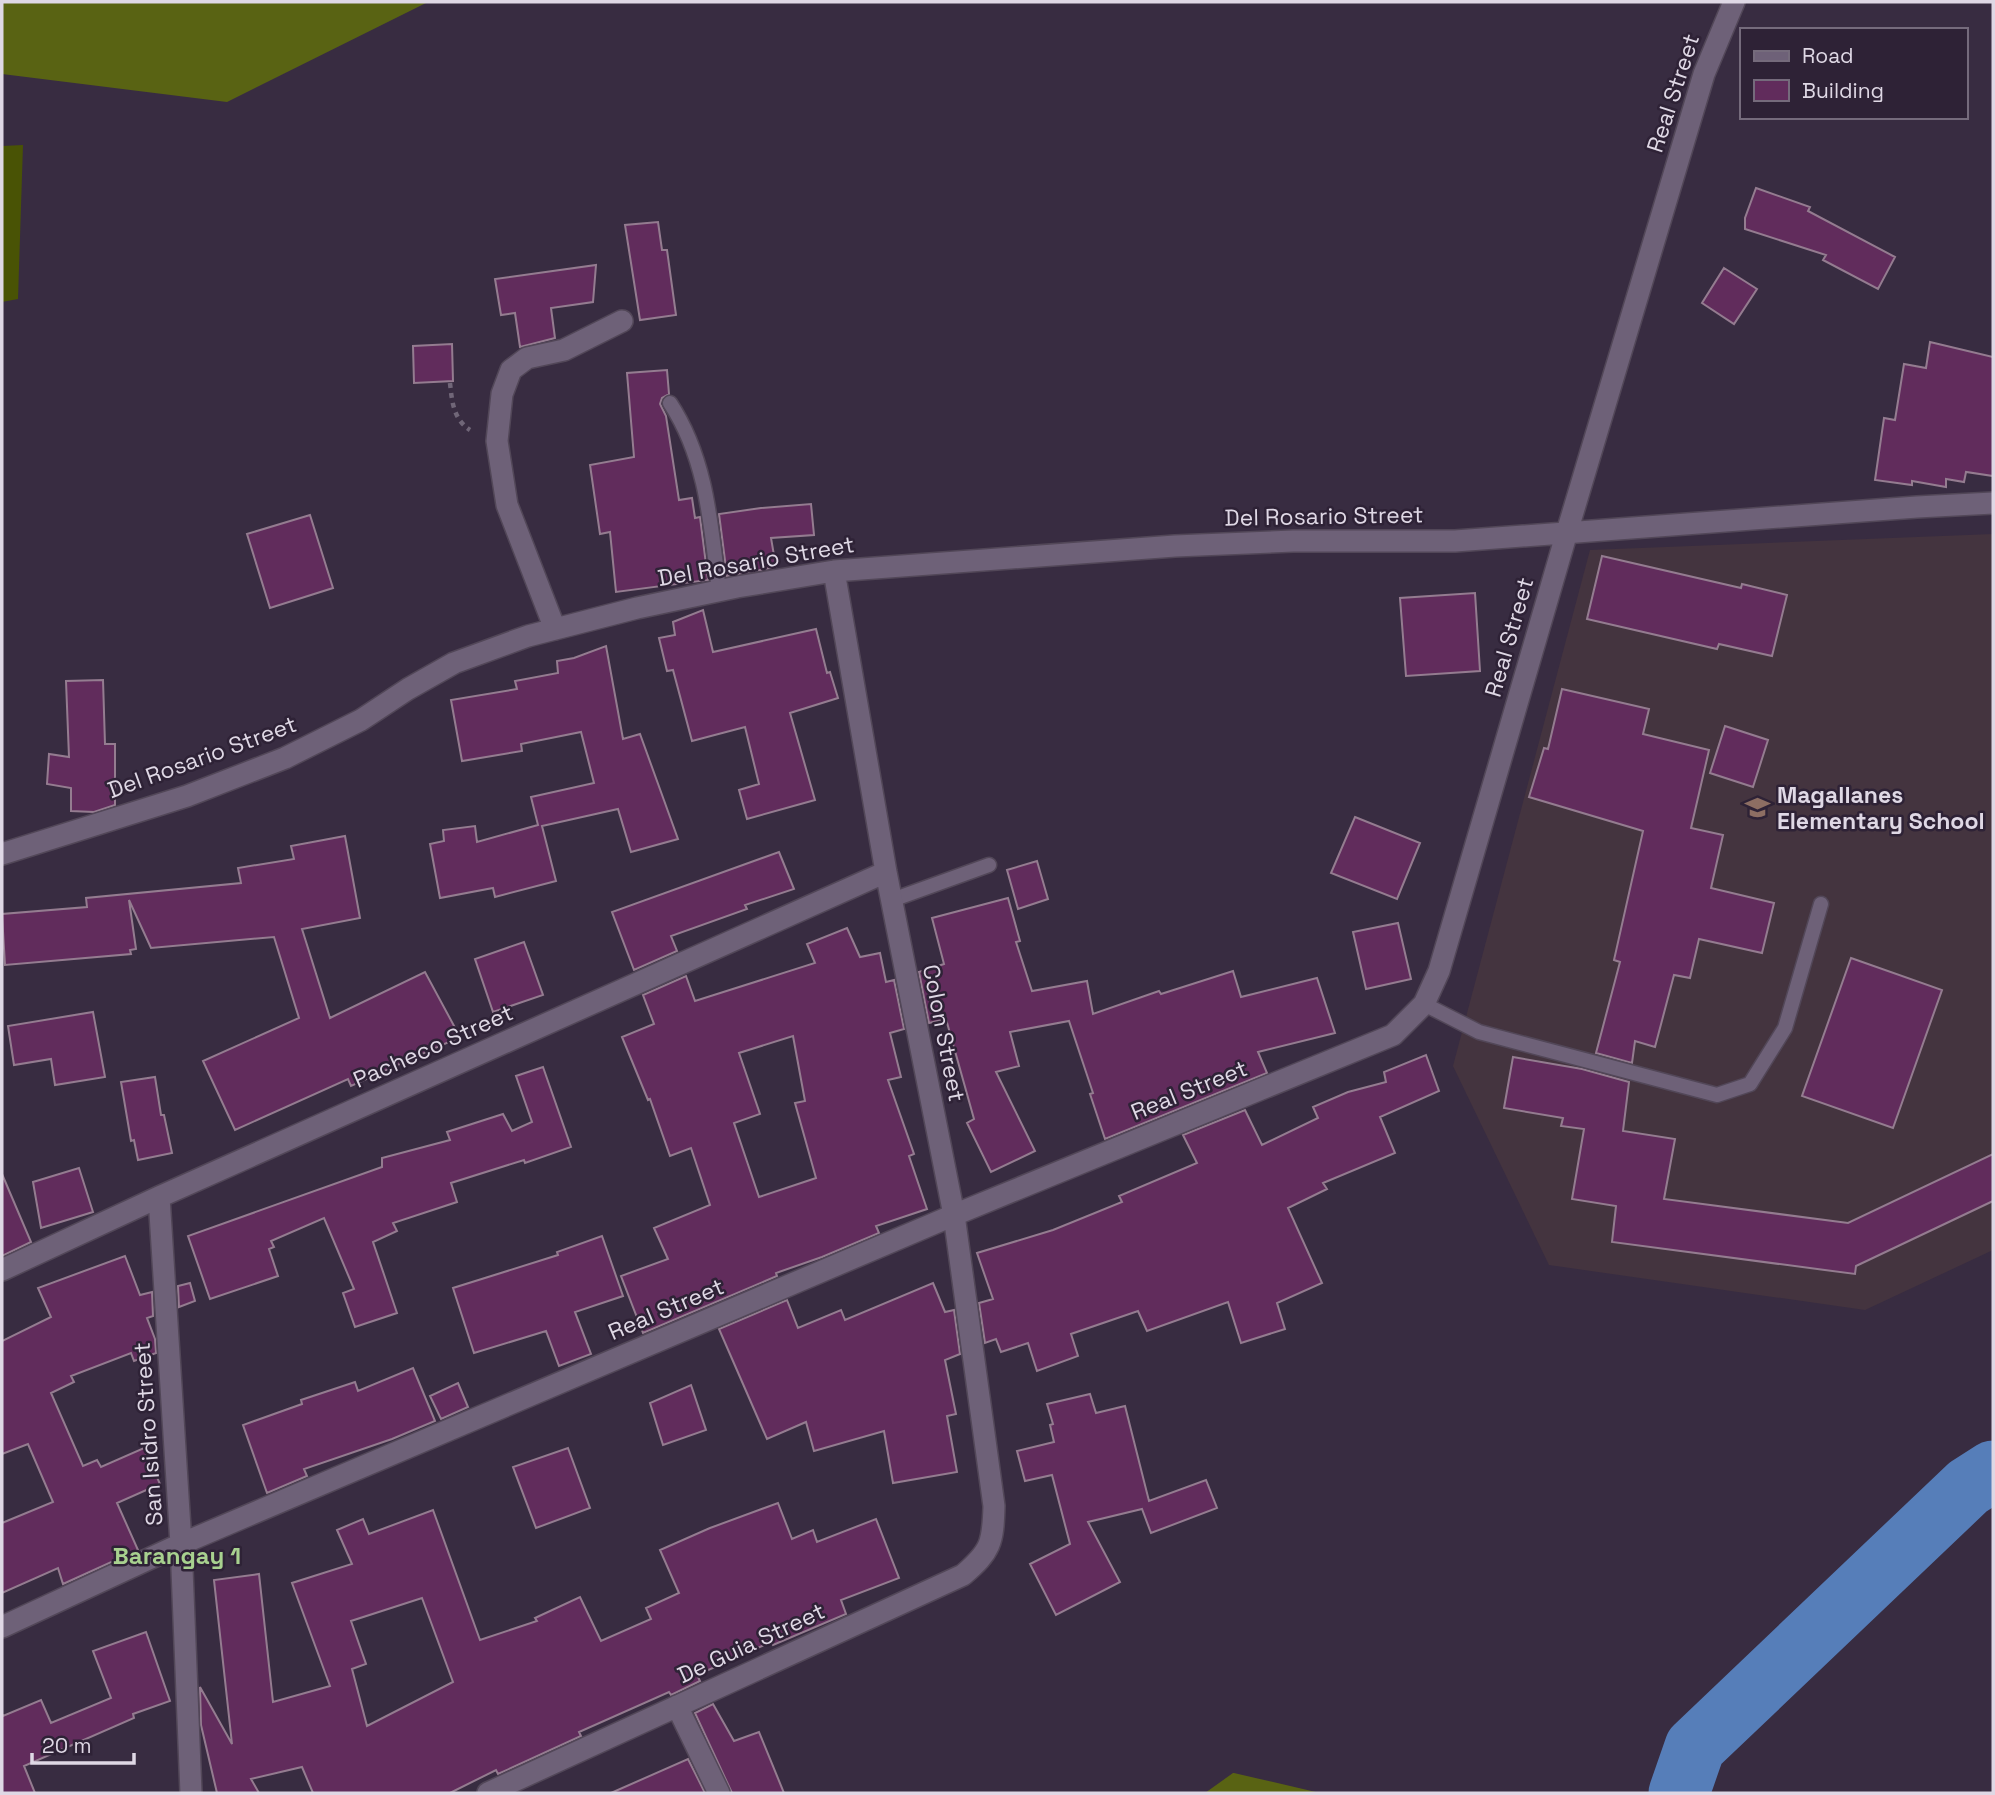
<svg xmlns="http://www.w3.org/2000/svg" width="1995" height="1795" viewBox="0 0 1995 1795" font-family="'Space Grotesk',sans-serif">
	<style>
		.education { fill: #44343f }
		.green { fill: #495305 }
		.forest { fill: #596313 }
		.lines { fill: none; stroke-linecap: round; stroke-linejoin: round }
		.river { stroke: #567eb9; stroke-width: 61 }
		.building { fill: #612c5c; stroke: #947c90; stroke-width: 2; fill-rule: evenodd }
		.lane-casing { stroke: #524758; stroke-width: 17 }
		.street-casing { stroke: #524758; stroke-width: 24 }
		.path { stroke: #706678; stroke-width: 4.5; stroke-dasharray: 5 5; stroke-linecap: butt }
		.lane { stroke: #6e6178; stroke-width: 14 }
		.street { stroke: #6e6178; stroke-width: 21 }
		.labels { text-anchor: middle; stroke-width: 5; stroke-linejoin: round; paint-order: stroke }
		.street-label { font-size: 23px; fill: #dfd8e5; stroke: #2e2236 }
		.poi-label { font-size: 23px; font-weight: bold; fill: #dfd8e5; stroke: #2e2236; text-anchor: start }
		.neighbourhood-label { font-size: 24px; font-weight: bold; fill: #a8d18f; stroke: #2e2236 }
	</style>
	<rect width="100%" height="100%" fill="#382c41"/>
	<!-- education -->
	<path class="education" d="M 1993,534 L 1993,1250 L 1865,1310 L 1549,1265 L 1453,1066 L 1590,550 Z"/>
	<!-- green -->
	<path class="green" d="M 23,145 L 18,299 L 2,302 L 2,146 Z"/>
	<!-- forest -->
	<path class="forest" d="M 2,2 L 428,2 L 227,102 L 2,74 Z
		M 1233,1773 L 1234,1773 L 1320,1793 L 1205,1793 Z"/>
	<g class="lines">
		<!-- river -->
		<path class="river" d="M 1679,1793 L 1695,1747 L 1968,1487 L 1993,1471"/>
	</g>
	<!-- building -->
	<path class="building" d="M 1756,188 L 1810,207 L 1808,211 L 1895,257 L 1878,289 L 1823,260 L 1826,255 L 1745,229 L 1745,218 Z
		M 658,222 L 662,250 L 667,250 L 676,315 L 640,320 L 625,225 Z
		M 596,265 L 593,302 L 551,308 L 555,338 L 520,347 L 515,313 L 501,315 L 495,279 Z
		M 1724,268 L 1757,289 L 1734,324 L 1702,303 Z
		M 1930,342 L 1993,357 L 1993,476 L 1966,472 L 1964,482 L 1946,479 L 1946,487 L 1912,481 L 1912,485 L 1875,480 L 1884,418 L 1895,420 L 1904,364 L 1926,368 Z
		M 452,344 L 453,381 L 414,383 L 413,346 Z
		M 667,370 L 669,394 L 662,398 L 660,404 L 666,416 L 679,500 L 692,498 L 695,518 L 700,517 L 708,580 L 616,592 L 610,532 L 600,534 L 590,465 L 634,457 L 627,373 Z
		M 811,504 L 814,535 L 771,538 L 776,567 L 727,576 L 719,514 L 761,508 Z
		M 310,515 L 333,588 L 270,608 L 247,534 Z
		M 1602,556 L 1741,588 L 1742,584 L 1787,595 L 1772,656 L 1719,644 L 1717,649 L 1587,619 Z
		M 1475,593 L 1480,671 L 1406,676 L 1400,598 Z
		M 703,610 L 713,652 L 816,629 L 827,673 L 830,672 L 838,698 L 790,713 L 815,800 L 747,819 L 739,790 L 759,784 L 745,727 L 692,741 L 673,670 L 667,671 L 659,638 L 675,635 L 673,622 Z
		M 606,646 L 623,739 L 640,734 L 678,839 L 631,852 L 618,809 L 542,826 L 556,881 L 495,897 L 493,888 L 440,898 L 430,844 L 444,841 L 443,830 L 475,826 L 477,842 L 538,825 L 531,797 L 594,783 L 581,732 L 521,744 L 522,751 L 462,761 L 451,700 L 517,689 L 515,681 L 558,673 L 557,661 L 574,658 Z
		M 103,680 L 105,744 L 115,744 L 115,805 L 94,812 L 71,811 L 71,788 L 47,784 L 49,754 L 69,757 L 66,681 Z
		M 1562,689 L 1649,709 L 1643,734 L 1709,750 L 1691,828 L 1723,835 L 1711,888 L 1774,903 L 1762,953 L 1699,939 L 1690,978 L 1674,975 L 1655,1047 L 1635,1041 L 1632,1063 L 1596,1053 L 1620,962 L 1614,960 L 1643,831 L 1529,797 L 1544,748 L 1548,749 Z
		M 1725,726 L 1768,740 L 1753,787 L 1710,773 Z
		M 1355,817 L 1420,843 L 1397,899 L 1331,873 Z
		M 345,836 L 360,918 L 302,929 L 330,1018 L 425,972 L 460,1037 L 351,1086 L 348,1079 L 235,1130 L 203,1061 L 299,1018 L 274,937 L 151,948 L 129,900 L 136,949 L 130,950 L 131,954 L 5,965 L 2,914 L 87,907 L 86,898 L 241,883 L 238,868 L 294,859 L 291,846 Z
		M 779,852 L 794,889 L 745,905 L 747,909 L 671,936 L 677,951 L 634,970 L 612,912 Z
		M 1037,861 L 1048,899 L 1018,909 L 1007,870 Z
		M 1008,898 L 1020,941 L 1016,942 L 1032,991 L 1087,981 L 1093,1014 L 1159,991 L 1161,994 L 1233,971 L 1241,997 L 1317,978 L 1335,1033 L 1258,1052 L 1267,1073 L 1105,1139 L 1090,1094 L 1093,1093 L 1069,1021 L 1010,1032 L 1019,1066 L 996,1072 L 1035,1151 L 991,1172 L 967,1123 L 974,1119 L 946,1019 L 929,1023 L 919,972 L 944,964 L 932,918 Z
		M 1398,923 L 1411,979 L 1366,989 L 1353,932 Z
		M 847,928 L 860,957 L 880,953 L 886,982 L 894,980 L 904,1029 L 890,1033 L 901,1077 L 888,1080 L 914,1154 L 909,1156 L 927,1209 L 876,1226 L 879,1233 L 822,1257 L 776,1273 L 777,1276 L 643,1333 L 621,1276 L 668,1259 L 654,1228 L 710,1205 L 691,1148 L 670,1156 L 650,1099 L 648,1100 L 622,1037 L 654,1024 L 643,995 L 686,976 L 695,1001 L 815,963 L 807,944 ZM 793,1036 L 805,1101 L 795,1103 L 816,1178 L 759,1197 L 734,1123 L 760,1114 L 739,1053 Z
		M 524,942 L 543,995 L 493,1012 L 475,959 Z
		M 1851,958 L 1942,990 L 1893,1128 L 1802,1096 Z
		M 93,1012 L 105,1077 L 55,1085 L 51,1059 L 14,1065 L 8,1026 Z
		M 1426,1055 L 1439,1091 L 1380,1117 L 1395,1153 L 1323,1183 L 1327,1189 L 1288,1208 L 1322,1283 L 1277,1303 L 1285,1329 L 1241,1343 L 1228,1302 L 1147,1331 L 1138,1311 L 1071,1334 L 1078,1356 L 1037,1371 L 1028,1343 L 1001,1352 L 996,1339 L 985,1343 L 979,1303 L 993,1299 L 977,1253 L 1053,1230 L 1122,1202 L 1119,1196 L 1197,1163 L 1183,1135 L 1245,1110 L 1262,1145 L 1318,1118 L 1313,1107 L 1348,1092 L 1386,1082 L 1384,1072 Z
		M 1513,1057 L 1582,1069 L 1629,1082 L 1623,1131 L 1675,1139 L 1664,1199 L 1848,1223 L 1993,1154 L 1993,1201 L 1856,1266 L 1855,1274 L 1612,1242 L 1616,1206 L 1572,1199 L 1584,1129 L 1561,1126 L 1563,1118 L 1504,1108 Z
		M 543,1067 L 571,1147 L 525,1163 L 524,1160 L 451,1183 L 457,1202 L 393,1223 L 397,1231 L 373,1242 L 397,1313 L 355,1327 L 343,1293 L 354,1289 L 324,1218 L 271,1241 L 274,1247 L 269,1249 L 278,1276 L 210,1299 L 188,1236 L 382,1167 L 382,1158 L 450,1140 L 447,1132 L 503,1114 L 512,1131 L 532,1122 L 516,1076 Z
		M 155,1077 L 161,1115 L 164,1115 L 172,1153 L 138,1160 L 134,1140 L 131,1141 L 121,1082 Z
		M 79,1168 L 93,1212 L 41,1228 L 33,1182 Z
		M 2,1174 L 31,1242 L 2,1256 Z
		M 602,1236 L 623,1296 L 575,1312 L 591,1354 L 559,1366 L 546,1331 L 474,1353 L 453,1288 L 558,1255 L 557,1252 Z
		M 125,1256 L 140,1295 L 152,1292 L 153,1316 L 147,1318 L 155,1339 L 156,1353 L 134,1361 L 131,1353 L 71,1376 L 74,1382 L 51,1393 L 83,1466 L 97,1460 L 101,1467 L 144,1448 L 160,1484 L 117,1503 L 138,1550 L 63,1584 L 58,1568 L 2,1593 L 2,1523 L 53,1502 L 28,1444 L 2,1454 L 2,1341 L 51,1317 L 38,1288 Z
		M 190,1283 L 195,1301 L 179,1307 L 178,1286 Z
		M 933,1283 L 945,1312 L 954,1310 L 960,1354 L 945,1360 L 956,1414 L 947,1416 L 957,1472 L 893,1483 L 884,1431 L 814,1451 L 806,1422 L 767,1439 L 719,1329 L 787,1300 L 798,1328 L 841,1310 L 845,1320 Z
		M 413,1368 L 435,1421 L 392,1439 L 304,1469 L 307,1476 L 267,1493 L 243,1425 L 302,1404 L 301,1400 L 355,1382 L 358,1391 Z
		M 458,1383 L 468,1407 L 441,1419 L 430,1396 Z
		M 691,1385 L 706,1430 L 663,1445 L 650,1403 Z
		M 1090,1394 L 1096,1413 L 1125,1406 L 1149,1501 L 1206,1480 L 1217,1508 L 1151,1533 L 1142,1509 L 1088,1522 L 1120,1582 L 1056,1615 L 1030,1564 L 1070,1544 L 1052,1475 L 1025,1481 L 1017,1451 L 1054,1442 L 1050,1425 L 1053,1424 L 1047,1404 Z
		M 568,1448 L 590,1508 L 536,1528 L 513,1467 Z
		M 778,1503 L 792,1539 L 813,1530 L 817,1542 L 876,1519 L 899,1578 L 841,1600 L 846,1614 L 773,1645 L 771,1642 L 697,1675 L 700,1681 L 671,1695 L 669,1692 L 579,1732 L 581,1736 L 498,1774 L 496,1770 L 450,1793 L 313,1793 L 302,1767 L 251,1779 L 259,1793 L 217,1793 L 201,1725 L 200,1687 L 232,1744 L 214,1580 L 259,1574 L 273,1702 L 330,1686 L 292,1583 L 352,1564 L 337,1530 L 363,1519 L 369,1534 L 433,1510 L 480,1640 L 537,1621 L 535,1618 L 580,1597 L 601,1641 L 651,1619 L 646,1608 L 679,1593 L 660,1550 L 710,1528 ZM 422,1598 L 453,1682 L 367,1726 L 352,1669 L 366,1664 L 351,1621 Z
		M 146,1632 L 170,1701 L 133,1714 L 134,1718 L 24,1766 L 35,1793 L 2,1793 L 2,1714 L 3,1716 L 41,1700 L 51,1723 L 111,1698 L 93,1651 Z
		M 713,1704 L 734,1741 L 759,1732 L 784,1793 L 732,1793 L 695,1713 Z
		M 688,1759 L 705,1793 L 611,1793 Z"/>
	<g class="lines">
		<defs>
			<path id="lane" d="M 670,403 C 707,459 711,526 719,591
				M 892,900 L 989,865
				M 1424,1004 L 1479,1032 L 1717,1095 L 1750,1084 L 1785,1028 L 1821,904"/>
			<path id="street" d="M 555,629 L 507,505 L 497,441 L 502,394 L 511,370 L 527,358 L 564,350 L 622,321
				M 2,854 L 187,796 L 285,758 L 361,720 L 408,689 L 454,663 L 528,636 L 637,608 L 737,587 L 834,571 L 1175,546 L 1293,541 L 1455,541 L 1917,507 L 1993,503
				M 159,1197 L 181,1544 L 191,1793
				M 2,1270 L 159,1197 L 886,872
				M 2,1627 L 181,1544 L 954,1215 L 1393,1035 L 1424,1004 L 1439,971 L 1567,532 L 1704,74 L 1734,2
				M 677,1706 L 719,1793
				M 488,1793 L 963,1575 C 991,1551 993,1543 994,1506 L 954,1215 L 886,872 L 834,571"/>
		</defs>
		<!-- lane casing -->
		<use href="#lane" class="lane-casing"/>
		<!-- street casing -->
		<use href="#street" class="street-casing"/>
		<!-- path -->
		<path class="path" d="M 450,383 C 452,401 453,419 470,430"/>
		<!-- lane -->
		<use href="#lane" class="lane"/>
		<!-- street -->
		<use href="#street" class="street"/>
	</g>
	<!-- icons -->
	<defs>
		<symbol id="school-bare" viewBox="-9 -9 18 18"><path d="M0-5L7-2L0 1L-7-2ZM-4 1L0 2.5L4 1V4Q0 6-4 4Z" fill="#8d6e63" stroke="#2e2236" stroke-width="2.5" paint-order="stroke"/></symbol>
	</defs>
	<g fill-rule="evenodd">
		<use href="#school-bare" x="1740" y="790" width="35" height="35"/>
	</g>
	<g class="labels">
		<!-- street labels -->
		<g class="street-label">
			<text transform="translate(1673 93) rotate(-72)" y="8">Real Street</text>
			<text transform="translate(1324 516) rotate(-1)" y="8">Del Rosario Street</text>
			<text transform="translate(756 561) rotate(-10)" y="8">Del Rosario Street</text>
			<text transform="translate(1509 637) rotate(-74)" y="8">Real Street</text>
			<text transform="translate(202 757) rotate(-20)" y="8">Del Rosario Street</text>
			<text transform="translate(944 1033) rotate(79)" y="8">Colon Street</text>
			<text transform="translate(433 1046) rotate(-24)" y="8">Pacheco Street</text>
			<text transform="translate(1189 1090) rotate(-22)" y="8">Real Street</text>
			<text transform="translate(666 1309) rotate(-23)" y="8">Real Street</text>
			<text transform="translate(148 1434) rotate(-94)" y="8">San Isidro Street</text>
			<text transform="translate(751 1643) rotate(-25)" y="8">De Guia Street</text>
		</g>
		<!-- poi labels -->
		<g class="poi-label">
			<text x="1777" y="803">Magallanes<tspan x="1777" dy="26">Elementary School</tspan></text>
		</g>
		<!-- neighbourhood labels -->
		<g class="neighbourhood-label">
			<text x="177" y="1564">Barangay 1</text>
		</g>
	</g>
	<!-- border -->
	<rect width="1995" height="1795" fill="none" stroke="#dfd8e5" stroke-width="7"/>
	<!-- legend -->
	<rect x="1740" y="28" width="228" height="91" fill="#2e2236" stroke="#756b7c" stroke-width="2"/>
	<rect x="1754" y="51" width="35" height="10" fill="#6e6178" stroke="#756b7c" stroke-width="2"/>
	<text x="1802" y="63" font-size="21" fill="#dfd8e5">Road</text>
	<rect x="1754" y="80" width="35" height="21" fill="#612c5c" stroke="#756b7c" stroke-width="2"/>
	<text x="1802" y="98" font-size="21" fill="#dfd8e5">Building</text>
	<!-- scale -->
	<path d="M32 1753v10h102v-10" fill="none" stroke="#dfd8e5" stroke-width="3.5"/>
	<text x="42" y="1753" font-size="21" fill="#dfd8e5" stroke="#2e2236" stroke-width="5" paint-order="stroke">20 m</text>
</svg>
